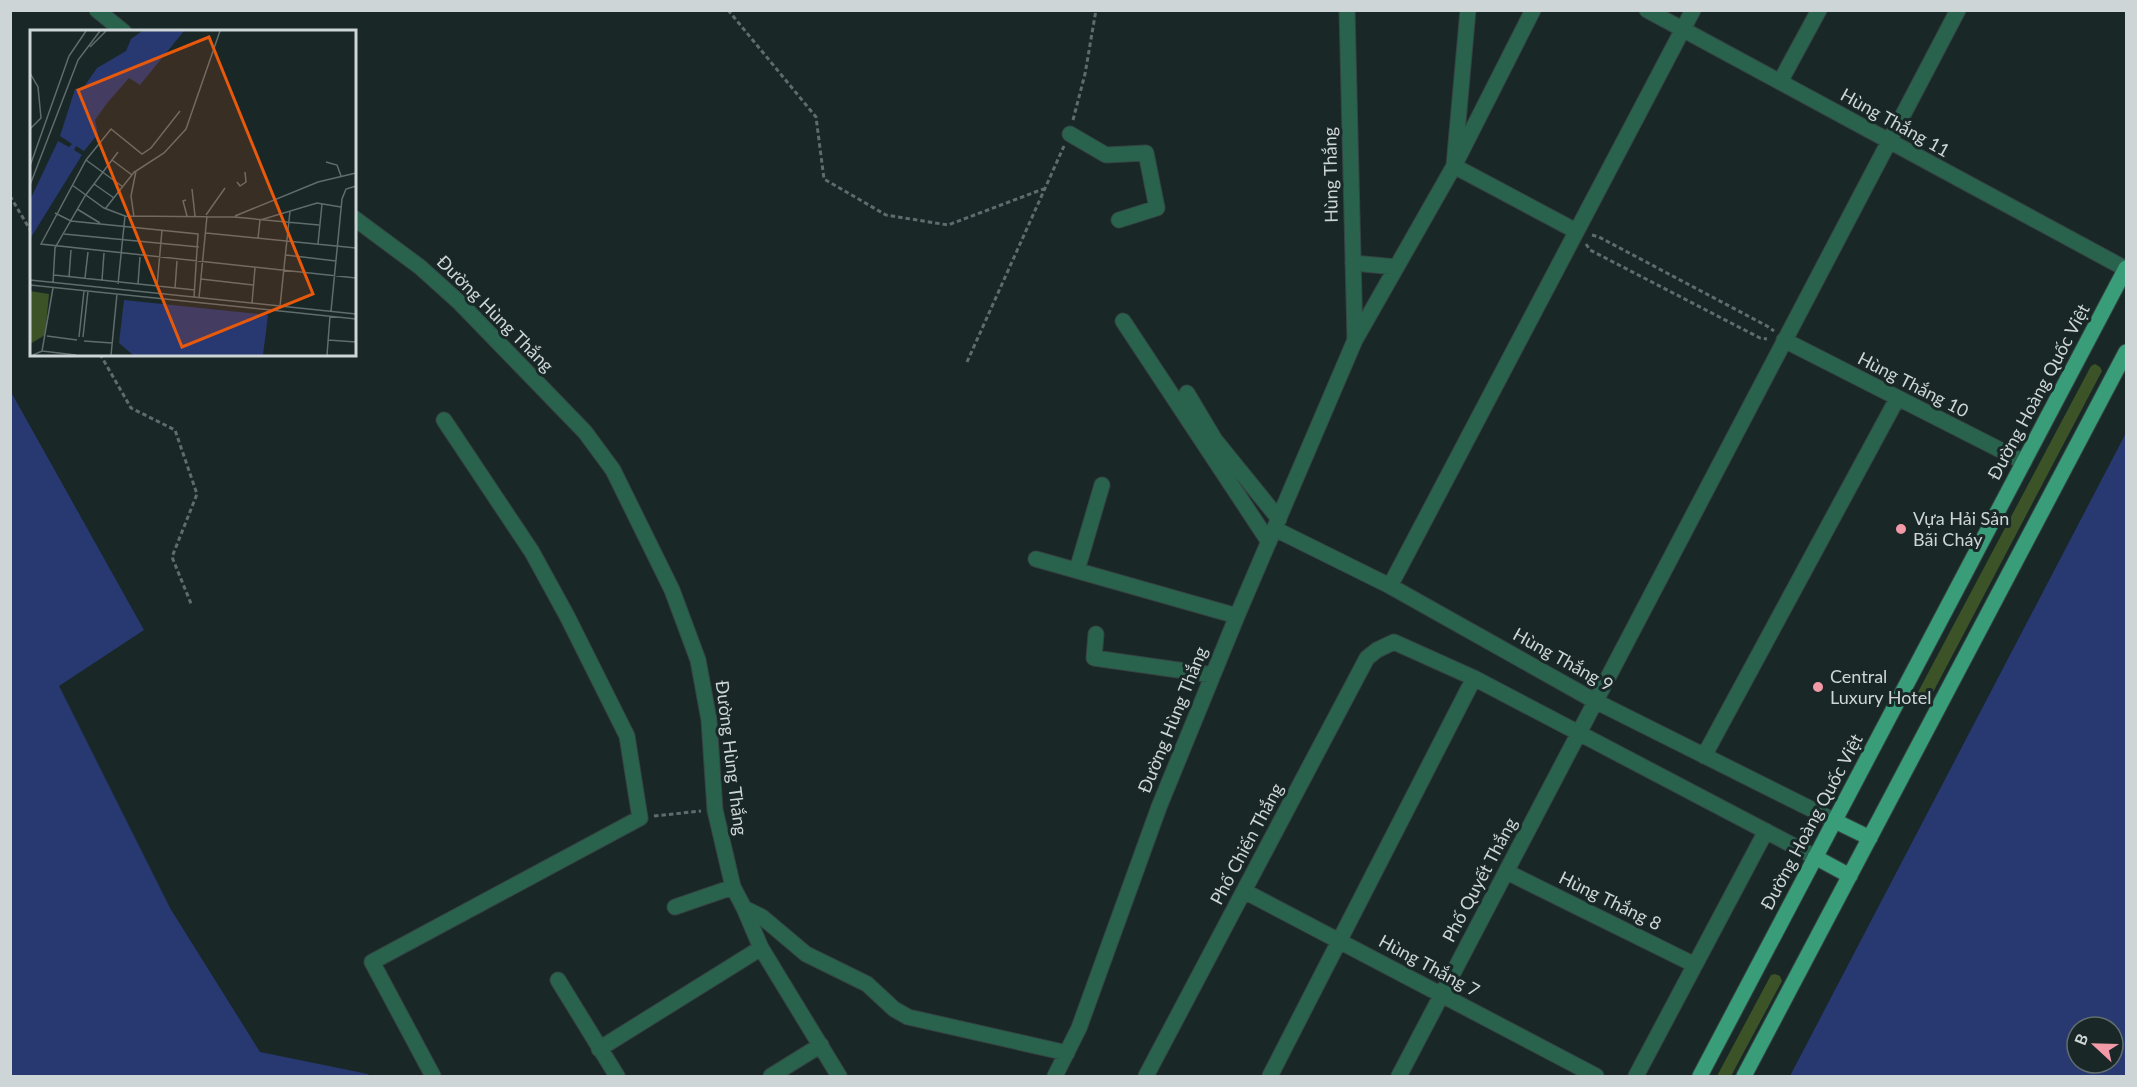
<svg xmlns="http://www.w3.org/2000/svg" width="2137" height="1087" viewBox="0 0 2137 1087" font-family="Lato,sans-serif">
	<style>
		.green { fill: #3c5327 }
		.water { fill: #273970; fill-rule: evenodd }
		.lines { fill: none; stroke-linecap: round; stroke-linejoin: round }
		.minor-casing { stroke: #364343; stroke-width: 17 }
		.tertiary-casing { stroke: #364343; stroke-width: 17 }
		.primary-casing { stroke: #364343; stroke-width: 17 }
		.path { stroke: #5f6b6c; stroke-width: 3; stroke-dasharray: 4.5 3; stroke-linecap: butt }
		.minor { stroke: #29634d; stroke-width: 15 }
		.tertiary { stroke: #29634d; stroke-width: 15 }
		.primary { stroke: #3a9d79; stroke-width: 15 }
		.poi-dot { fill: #f39aa8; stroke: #192727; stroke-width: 2 }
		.labels { text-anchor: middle; stroke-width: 6; stroke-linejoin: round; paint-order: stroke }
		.street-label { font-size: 18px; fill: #cdd5d6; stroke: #192727 }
		.poi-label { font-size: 18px; fill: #cdd5d6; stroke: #192727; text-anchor: start }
		.inset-road { fill: none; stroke: #616d6d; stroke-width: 1.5 }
		.view { fill: #e8590c; fill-opacity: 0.15; stroke: #e8590c; stroke-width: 3 }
		.inset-edge { fill: none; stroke: #cdd5d6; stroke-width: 3 }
	</style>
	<rect width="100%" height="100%" fill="#192727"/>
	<!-- green -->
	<path class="green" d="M 2095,364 L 2100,367 L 2102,371 L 1930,698 L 1924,700 L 1919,697 L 1918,692 L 2091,366 Z
		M 1775,974 L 1780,976 L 1782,981 L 1731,1076 L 1717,1076 L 1771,975 Z"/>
	<!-- water -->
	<path class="water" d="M 11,392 L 144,630 L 59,686 L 170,908 L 260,1052 L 368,1074 L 370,1076 L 11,1076 Z
		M 2126,433 L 2126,1076 L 1790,1076 ZM 2077,1027 L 2113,1027 L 2113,1063 L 2077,1063 Z"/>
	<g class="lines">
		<defs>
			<path id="minor" d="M 97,10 L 124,32
				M 1468,10 L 1454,166 L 1576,231
				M 1647,10 L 2126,269
				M 1780,82 L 1819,10
				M 1070,134 L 1106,155 L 1146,153 L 1157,208 L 1119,220
				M 354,218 L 420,267 L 460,303 L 585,432 L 613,470 L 672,590 L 698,660 L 709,720 L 715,810 L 733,887 L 744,908 L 762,917 L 806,954 L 867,984 L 894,1009 L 908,1017 L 1067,1053
				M 1353,263 L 1396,267
				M 1123,321 L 1269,542
				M 1784,340 L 2024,462
				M 1187,393 L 1215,440 L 1279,519
				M 1275,529 L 1390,586 L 1595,701 L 1835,821
				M 1036,559 L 1237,616
				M 1077,570 L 1102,485
				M 1390,586 L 1693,10
				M 1096,634 L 1094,658 L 1213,675
				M 1704,756 L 1897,399
				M 1507,872 L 1695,965
				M 1244,891 L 1596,1076
				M 675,907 L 733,887
				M 744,908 L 761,948 L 839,1076
				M 558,980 L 617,1076
				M 599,1049 L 761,948
				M 433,1076 L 372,962 L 640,818 L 627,736 L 567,616 L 532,552 L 444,420
				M 771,1076 L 821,1045
				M 1055,1076 L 1079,1028 L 1159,807 L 1237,616 L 1355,340 L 1454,166 L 1533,10
				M 1146,1076 L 1367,658 L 1377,650 L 1394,642 L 1474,678 L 1815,857
				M 1270,1076 L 1474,678
				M 1399,1076 L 1958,10
				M 1636,1076 L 1766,831"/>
			<path id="tertiary" d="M 1347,10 L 1355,340"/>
			<path id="primary" d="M 1835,821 L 1870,838
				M 1815,857 L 1850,876
				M 1700,1076 L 2126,268
				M 1744,1076 L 2126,352"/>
		</defs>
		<!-- minor casing -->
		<use href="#minor" class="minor-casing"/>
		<!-- tertiary casing -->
		<use href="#tertiary" class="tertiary-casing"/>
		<!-- primary casing -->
		<use href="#primary" class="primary-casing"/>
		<!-- path -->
		<path class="path" d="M 728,10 L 816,117 L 824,179 L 886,215 L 948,225 L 1046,188
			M 1073,120 L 1085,74 L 1096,10
			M 10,196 L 32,233
			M 1592,235 L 1599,237 L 1767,326 L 1774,331
			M 1586,244 L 1590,250 L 1760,338 L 1767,339
			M 100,354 L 131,408 L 175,430 L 197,494 L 172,557 L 192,606
			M 967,362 L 1064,146
			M 654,816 L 701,811"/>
		<!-- minor -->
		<use href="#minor" class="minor"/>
		<!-- tertiary -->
		<use href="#tertiary" class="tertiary"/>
		<!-- primary -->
		<use href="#primary" class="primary"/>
	</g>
	<!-- markers -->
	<g class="poi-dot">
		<circle cx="1901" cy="529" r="6"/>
		<circle cx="1818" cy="687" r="6"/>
	</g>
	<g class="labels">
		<!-- street labels -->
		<g class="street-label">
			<text transform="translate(1895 123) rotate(29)" y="6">Hùng Thắng 11</text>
			<text transform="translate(1331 175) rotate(-91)" y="6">Hùng Thắng</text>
			<text transform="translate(495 314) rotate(45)" y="6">Đường Hùng Thắng</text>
			<text transform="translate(1913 385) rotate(27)" y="6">Hùng Thắng 10</text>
			<text transform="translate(2039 392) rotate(-62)" y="6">Đường Hoàng Quốc Việt</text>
			<text transform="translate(1563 660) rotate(29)" y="6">Hùng Thắng 9</text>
			<text transform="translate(1173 720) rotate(-68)" y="6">Đường Hùng Thắng</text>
			<text transform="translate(731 758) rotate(83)" y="6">Đường Hùng Thắng</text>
			<text transform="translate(1812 822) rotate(-62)" y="6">Đường Hoàng Quốc Việt</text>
			<text transform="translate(1247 844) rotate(-62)" y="6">Phố Chiến Thắng</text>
			<text transform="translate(1480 880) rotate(-62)" y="6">Phố Quyết Thắng</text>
			<text transform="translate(1610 901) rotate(26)" y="6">Hùng Thắng 8</text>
			<text transform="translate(1429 966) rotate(28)" y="6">Hùng Thắng 7</text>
		</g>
		<!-- poi labels -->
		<g class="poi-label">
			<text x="1913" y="525">Vựa Hải Sản<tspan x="1913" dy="21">Bãi Cháy</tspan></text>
			<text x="1830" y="683">Central<tspan x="1830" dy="21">Luxury Hotel</tspan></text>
		</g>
	</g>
	<!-- overview -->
	<g transform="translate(30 30)">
		<rect width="326" height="326" fill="#192727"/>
		<path d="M 0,261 L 19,264 L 15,305 L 0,314 Z" fill="#3c5327"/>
		<path d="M 112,1 L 154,1 L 110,55 L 99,48 L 78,72 L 65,90 L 68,104 L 54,121 L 46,116 L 44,120 L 52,125 L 0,209 L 0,170 L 28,111 L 39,117 L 42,114 L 30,106 L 45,59 L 53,58 L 67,38 L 96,21 L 101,9 ZM 94,270 L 238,285 L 233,325 L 103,325 L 89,313 Z" fill="#273970"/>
		<path class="inset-road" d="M 60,17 L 76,1M 0,43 L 8,57 L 11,88 L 0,99M 150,81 L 121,118 L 112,124 L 81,99 L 56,130 L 11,214 L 326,248M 56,130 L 93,157M 82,130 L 102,145M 296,132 L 307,135 L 311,146M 0,136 L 39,26 L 56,1M 207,152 L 210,156 L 216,152 L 215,142M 64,154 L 84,168M 0,155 L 48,30 L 70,1M 42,155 L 74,178 L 95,186 L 204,187 L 289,195M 162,159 L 165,186M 156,170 L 153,171 L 157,186M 47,179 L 70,193M 75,179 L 105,141M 25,183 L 41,191 L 168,204 L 164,267M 176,185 L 195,158M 205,186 L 288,152 L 326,143M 104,187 L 101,166 L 106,141 L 134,123 L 156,99 L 190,1M 176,203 L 326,218M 34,204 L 169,217M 228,208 L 230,190 L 287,173 L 311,177M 288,214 L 292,174M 256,225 L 306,231M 24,245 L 165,260M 39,247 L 41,220M 55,248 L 58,222M 171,249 L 223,255M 0,250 L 326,284M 72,250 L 74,223M 23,253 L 25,218 L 55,166 L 88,122M 88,254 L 95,186M 108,254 L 110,227M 0,255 L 326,289M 127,256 L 132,200M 145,258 L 147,231M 169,268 L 177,186M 222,273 L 225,238M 250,276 L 260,181M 301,281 L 312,169 L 316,159 L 326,156M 17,306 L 47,310M 49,307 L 54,261M 53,307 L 58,261M 298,310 L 326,312M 54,311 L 82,313M 12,321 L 23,258M 3,325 L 12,321 L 46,325M 81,325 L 87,264M 297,325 L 300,286"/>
		<path class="view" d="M 179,7 L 283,264 L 152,317 L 48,60 Z"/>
		<rect width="326" height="326" class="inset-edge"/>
	</g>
	<!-- border -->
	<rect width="2137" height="1087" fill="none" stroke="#cdd5d6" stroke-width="24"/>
	<!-- north arrow -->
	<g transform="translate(2095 1045) rotate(292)"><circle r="28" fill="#192727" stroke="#616d6d" stroke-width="1.5"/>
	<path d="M0-4.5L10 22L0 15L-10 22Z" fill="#f39aa8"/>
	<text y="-9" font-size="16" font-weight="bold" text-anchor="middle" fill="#cdd5d6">B</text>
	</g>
</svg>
